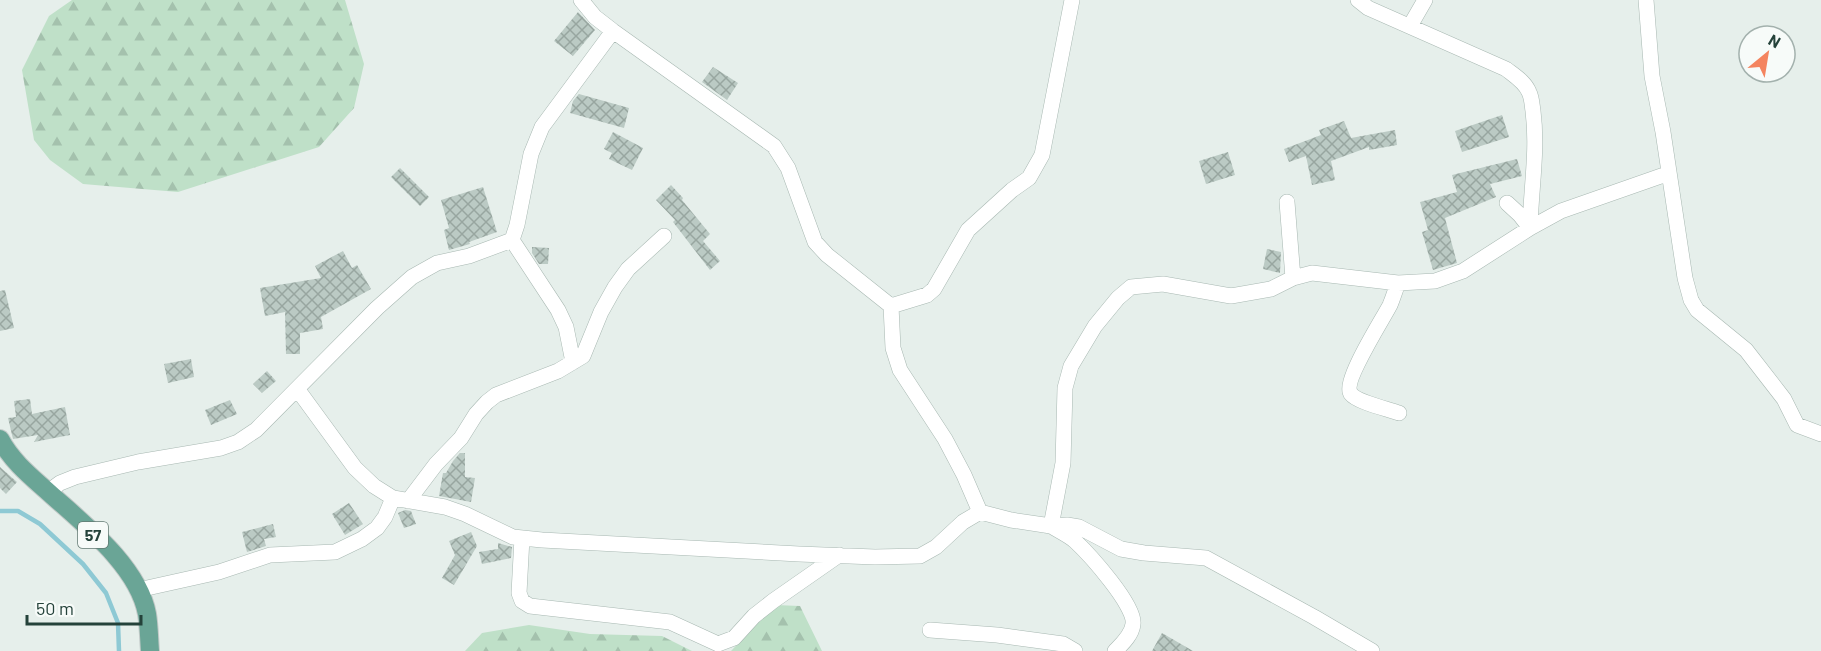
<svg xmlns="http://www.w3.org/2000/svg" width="1821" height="651" viewBox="0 0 1821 651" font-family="Barlow,sans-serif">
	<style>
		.forest { fill: url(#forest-firs) }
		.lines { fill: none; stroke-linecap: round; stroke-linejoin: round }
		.stream { stroke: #8ec9d4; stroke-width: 4.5 }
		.building { fill: url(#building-cross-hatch) }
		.minor-casing { stroke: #a8b8b2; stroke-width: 16 }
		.major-casing { stroke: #c2cac8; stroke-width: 20 }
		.minor { stroke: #fff; stroke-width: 15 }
		.major { stroke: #6aa596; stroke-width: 18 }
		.labels { text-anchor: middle; stroke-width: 4.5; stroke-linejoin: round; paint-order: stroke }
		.shield { fill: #f7fbf9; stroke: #637a73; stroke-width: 1.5 }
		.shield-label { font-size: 16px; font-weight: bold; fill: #24423a }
	</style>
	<defs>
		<pattern id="forest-firs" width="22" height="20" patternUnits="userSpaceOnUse" patternTransform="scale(1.5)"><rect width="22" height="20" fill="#bfe0c8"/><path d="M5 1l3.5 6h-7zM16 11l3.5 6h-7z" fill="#a4c1ad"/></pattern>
		<pattern id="building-cross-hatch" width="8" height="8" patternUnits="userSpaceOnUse" patternTransform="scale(1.5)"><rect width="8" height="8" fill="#bbcac4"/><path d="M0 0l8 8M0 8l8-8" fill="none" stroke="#98a6a0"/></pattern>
	</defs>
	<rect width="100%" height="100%" fill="#e6efeb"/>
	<!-- forest -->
	<path class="forest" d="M 72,0 L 345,0 L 364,64 L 354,108 L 319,147 L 178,192 L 83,184 L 50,160 L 34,140 L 22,70 L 49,16 Z
		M 775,605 L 800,606 L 822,651 L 731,651 Z
		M 529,625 L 590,634 L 662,636 L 692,651 L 465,651 L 482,633 Z"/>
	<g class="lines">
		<!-- stream -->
		<path class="stream" d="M 0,511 L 18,511 L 40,524 L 83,564 L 106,593 L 118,623 L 119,651"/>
	</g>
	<!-- building -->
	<path class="building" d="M 578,12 L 595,30 L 573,56 L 554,41 Z
		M 713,67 L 738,83 L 727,100 L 702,82 Z
		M 579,94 L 629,108 L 624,128 L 570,113 L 573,101 Z
		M 1502,115 L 1509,137 L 1462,152 L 1455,131 Z
		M 1344,121 L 1351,138 L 1395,130 L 1397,145 L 1369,150 L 1369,147 L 1331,161 L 1335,180 L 1312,185 L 1306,156 L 1289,162 L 1284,149 L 1321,135 L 1319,130 Z
		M 613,132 L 643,148 L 632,170 L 609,159 L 612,153 L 604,149 Z
		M 1228,152 L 1235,175 L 1206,184 L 1199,161 Z
		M 1517,159 L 1522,176 L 1490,184 L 1496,197 L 1445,218 L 1457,263 L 1433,270 L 1422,232 L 1428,230 L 1420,202 L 1457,192 L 1452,175 Z
		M 400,168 L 429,197 L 420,206 L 391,177 Z
		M 671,185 L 683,198 L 682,200 L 710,234 L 703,241 L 720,261 L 710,270 L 673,222 L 675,220 L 656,200 Z
		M 483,187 L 497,232 L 469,242 L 470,244 L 449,250 L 444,230 L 449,228 L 441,200 Z
		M 532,247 L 549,248 L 548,264 L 539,264 L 532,253 Z
		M 1267,249 L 1281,252 L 1280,273 L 1263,269 Z
		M 343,251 L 352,268 L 357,265 L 371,289 L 321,317 L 323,329 L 300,333 L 300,354 L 286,354 L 285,312 L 265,316 L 260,288 L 321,278 L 315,266 Z
		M 5,290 L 14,328 L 0,331 L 0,291 Z
		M 191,359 L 194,377 L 168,383 L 164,364 Z
		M 267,371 L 276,381 L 262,393 L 253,384 Z
		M 30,399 L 32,414 L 65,407 L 70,435 L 34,442 L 38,435 L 13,439 L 8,418 L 16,417 L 14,401 Z
		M 230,400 L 237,414 L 211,425 L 205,410 Z
		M 460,453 L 465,453 L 465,477 L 475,478 L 471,502 L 439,496 L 443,473 L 446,473 L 453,461 Z
		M 0,467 L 17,482 L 6,494 L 0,488 Z
		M 349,503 L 363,524 L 345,535 L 332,514 Z
		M 405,510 L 411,511 L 416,524 L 404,528 L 398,513 Z
		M 273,524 L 276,537 L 264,539 L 266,546 L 247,552 L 242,532 Z
		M 471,532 L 477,546 L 454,585 L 442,578 L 455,555 L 449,541 Z
		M 498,543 L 512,547 L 511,558 L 482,564 L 479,552 L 498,549 Z
		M 1162,633 L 1193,651 L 1152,651 Z"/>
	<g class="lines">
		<defs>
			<path id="minor" d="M 581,0 L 595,17 L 613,31 L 774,146 L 788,168 L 815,242 L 827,255 L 891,306 L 893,348 L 900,370 L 945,439 L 964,475 L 980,512 L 1011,520 L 1051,526 L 1067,525 L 1079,527 L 1121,549 L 1144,553 L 1206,558 L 1314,617 L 1372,651
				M 1358,0 L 1368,8 L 1506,69 C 1515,76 1525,82 1529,92 C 1532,98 1532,105 1533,111 C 1538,150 1531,188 1530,228
				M 1646,0 L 1652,76 L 1663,132 L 1685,278 L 1691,300 L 1697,310 L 1746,350 L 1784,399 L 1797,425 L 1821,434
				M 1410,26 L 1425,0
				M 1287,202 L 1293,278
				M 1507,203 L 1520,215 L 1530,228
				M 512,240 L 558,310 L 566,327 L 573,362
				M 1398,283 C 1395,291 1393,298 1390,305 C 1383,319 1342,382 1351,394 C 1357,402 1388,409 1399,413
				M 891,306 L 927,295 L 934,289 L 968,230 L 1012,190 L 1029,178 L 1042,155 L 1072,0
				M 298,390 L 355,468 L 374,486 L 393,498 L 445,507 L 465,514 L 513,537 L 542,540 L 799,554 L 875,557 L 920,556 L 936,547 L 963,522 L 980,512
				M 48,492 L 60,483 L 75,477 L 138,462 L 221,448 L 238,442 L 256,430 L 377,308 L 412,277 L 437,263 L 469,256 L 512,240 L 517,225 L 531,154 L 542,127 L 613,31
				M 408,501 L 436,464 L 461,438 L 476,414 L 487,402 L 496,395 L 558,371 L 583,356 L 601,312 L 615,287 L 628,269 L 664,236
				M 1051,526 L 1063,463 L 1065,388 L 1071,366 L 1095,326 L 1118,298 L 1131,287 L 1163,284 L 1231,296 L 1271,289 L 1293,278 L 1312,273 L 1398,283 L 1435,281 L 1463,271 L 1530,228 L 1561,211 L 1661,176 L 1669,175
				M 1051,526 C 1059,531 1068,535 1075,541 C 1089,554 1136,606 1133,624 C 1132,635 1122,644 1115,651
				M 522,538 L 519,593 L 522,601 L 530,606 L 670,622 L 718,644 L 734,638 L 754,616 L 773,601 L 839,555
				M 138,590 L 219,572 L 270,555 L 335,552 L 362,539 L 377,528 L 385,517 L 393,498
				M 930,630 L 997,635 L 1063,644 L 1075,651"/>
			<path id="major" d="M 0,439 C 11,460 29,475 46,490 C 81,522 138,565 147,614 C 149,626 149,639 150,651"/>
		</defs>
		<!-- minor casing -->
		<use href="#minor" class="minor-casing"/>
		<!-- major casing -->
		<use href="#major" class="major-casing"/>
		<!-- minor -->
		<use href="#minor" class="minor"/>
		<!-- major -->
		<use href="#major" class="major"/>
	</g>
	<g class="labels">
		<!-- shield labels -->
		<rect class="shield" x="78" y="522" width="30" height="26" rx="4.5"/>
		<g class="shield-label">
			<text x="93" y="541">57</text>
		</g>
	</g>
	<!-- north arrow -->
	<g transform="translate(1767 54) rotate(30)"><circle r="28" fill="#f7fbf9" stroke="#a3b1ad" stroke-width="1.5"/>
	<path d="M0-4.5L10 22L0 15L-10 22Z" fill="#f4845f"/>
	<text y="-9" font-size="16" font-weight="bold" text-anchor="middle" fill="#24423a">N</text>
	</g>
	<!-- scale -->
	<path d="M27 615v9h114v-9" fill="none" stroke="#24423a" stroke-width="3"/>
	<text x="36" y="615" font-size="18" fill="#24423a" stroke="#f7fbf9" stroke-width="4.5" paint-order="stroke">50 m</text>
</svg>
